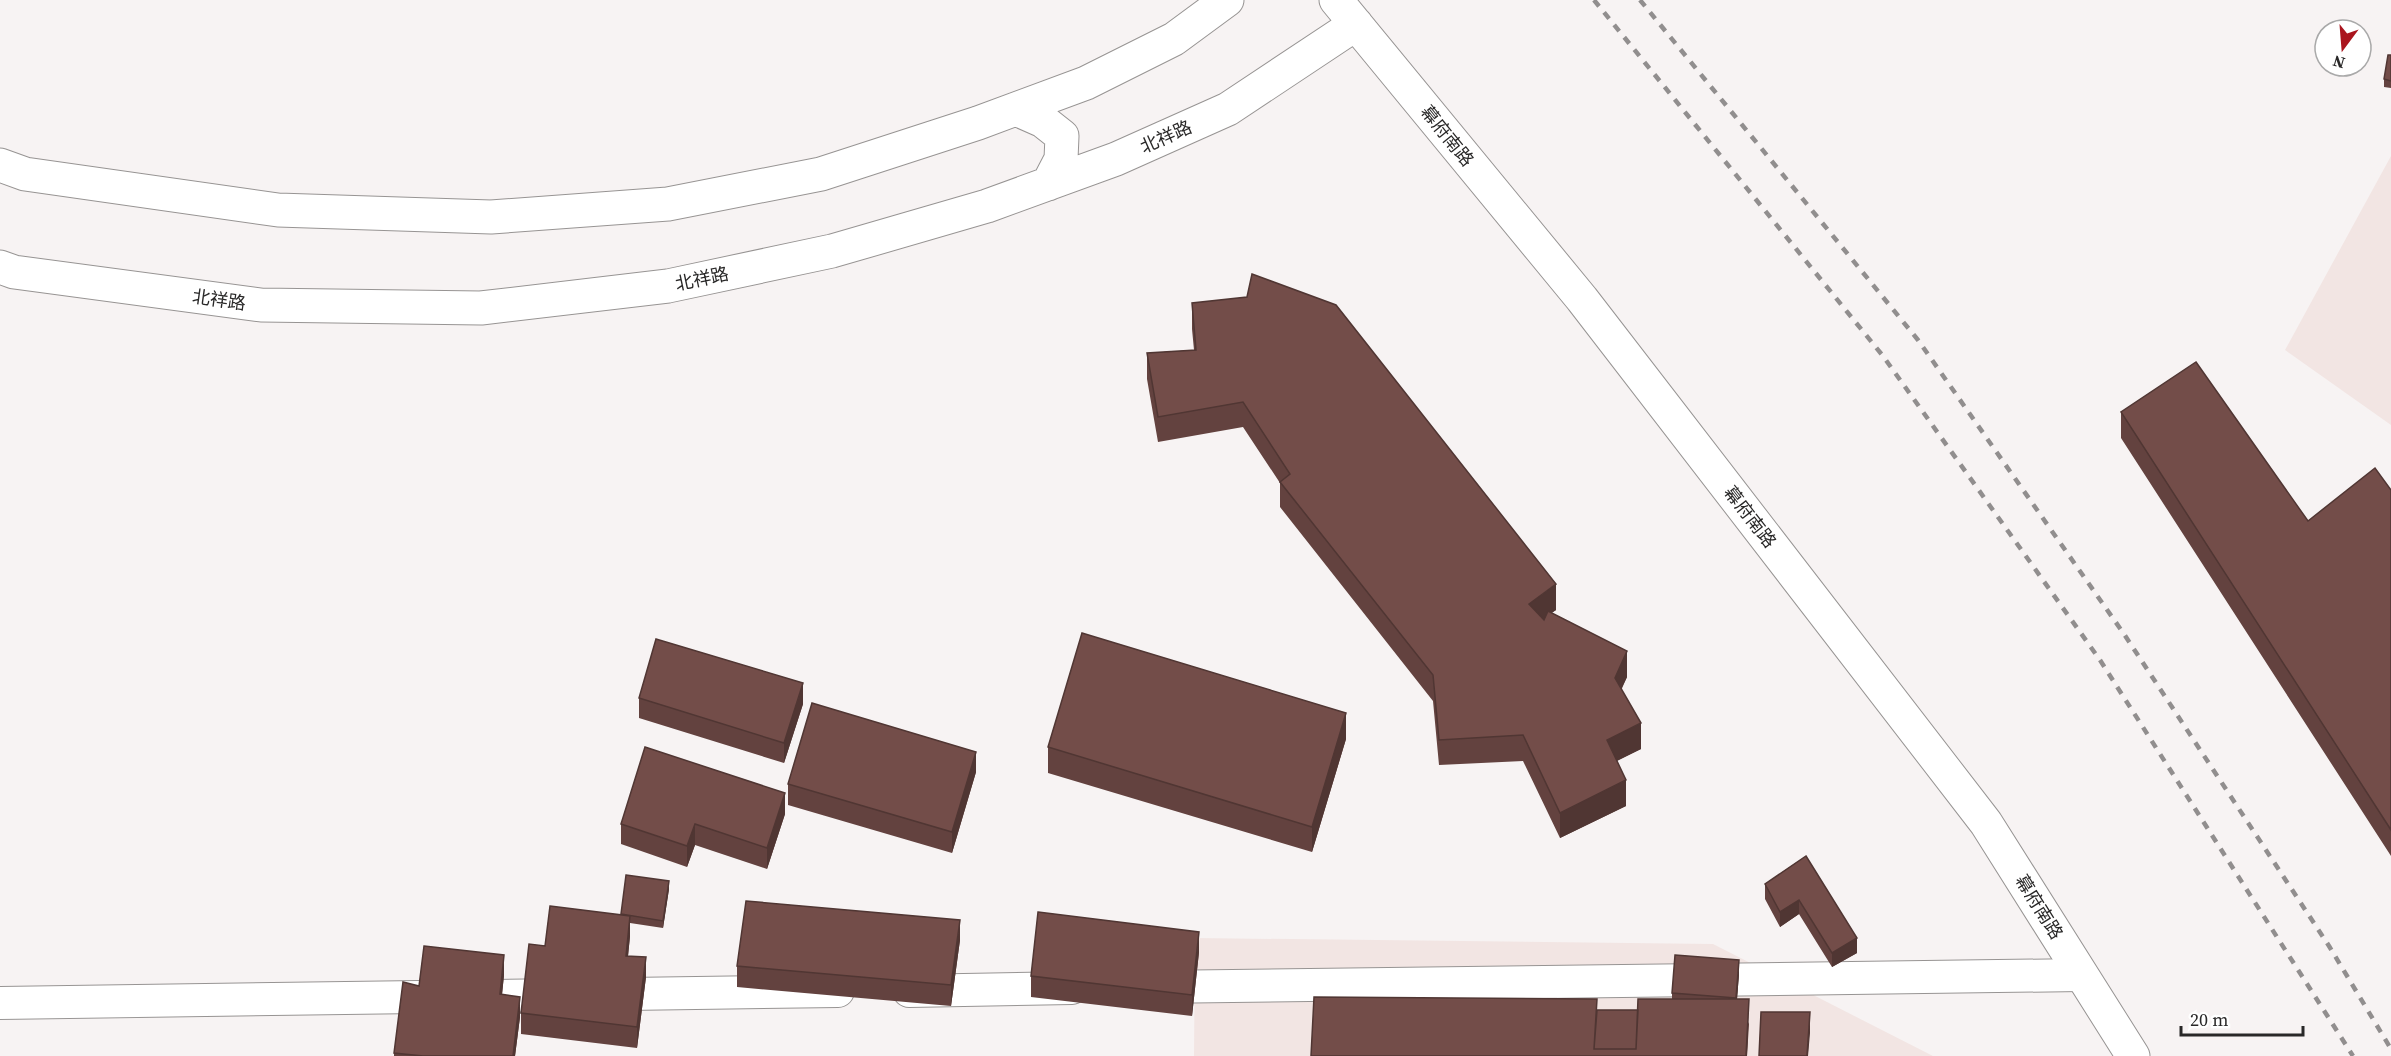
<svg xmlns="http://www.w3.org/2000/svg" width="2391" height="1056" viewBox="0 0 2391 1056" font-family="'Source Serif 4','Noto Sans SC',serif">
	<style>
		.built { fill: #f2e5e3 }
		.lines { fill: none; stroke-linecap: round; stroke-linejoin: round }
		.street-casing { stroke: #979493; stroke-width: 34 }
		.secondary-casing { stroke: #979493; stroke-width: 35 }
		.street { stroke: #fff; stroke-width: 32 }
		.secondary { stroke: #fff; stroke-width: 33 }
		.rail { stroke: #918e8e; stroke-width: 4.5; stroke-dasharray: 8 8; stroke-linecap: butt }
		.wall { fill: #63423f }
		.shaded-wall { fill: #503633 }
		.building { fill: #734d49; stroke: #503633; stroke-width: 1.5 }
		.labels { text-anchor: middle; stroke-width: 6; stroke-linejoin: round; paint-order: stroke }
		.street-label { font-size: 18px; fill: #292828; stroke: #fff }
	</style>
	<rect width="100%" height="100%" fill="#f7f3f3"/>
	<!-- built -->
	<path class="built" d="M 2391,156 L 2391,425 L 2285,350 Z
		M 1195,938 L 1713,944 L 1933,1056 L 1194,1056 Z"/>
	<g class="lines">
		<defs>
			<path id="street" d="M 1152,987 L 2081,975
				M 909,991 L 1072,988
				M 0,1003 L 838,991"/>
			<path id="secondary" d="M 1336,0 L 1582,299 L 1986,823 L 2133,1056
				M 1016,109 L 1043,121 L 1062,136 L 1061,159 L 1048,184
				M 0,165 L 25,174 L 278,210 L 491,217 L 668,204 L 821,174 L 978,123 L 1086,83 L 1174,39 L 1227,0
				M 0,267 L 14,272 L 261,305 L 481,308 L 668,286 L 832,251 L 987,206 L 1116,159 L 1228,109 L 1356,24"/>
		</defs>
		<!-- street casing -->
		<use href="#street" class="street-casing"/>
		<!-- secondary casing -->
		<use href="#secondary" class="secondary-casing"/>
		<!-- street -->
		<use href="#street" class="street"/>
		<!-- secondary -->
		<use href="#secondary" class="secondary"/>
		<!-- rail -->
		<path class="rail" d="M 1594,0 L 1883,356 L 2100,660 L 2353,1056
			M 1640,0 L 1918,340 L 2124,634 L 2329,946 L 2391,1049"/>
	</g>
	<!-- wall -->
	<path class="wall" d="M 2391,55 L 2391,88 L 2384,87 L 2384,79 Z
		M 1192,303 L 1556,610 L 1551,613 L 1627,677 L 1621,689 L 1641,749 L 1616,761 L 1626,806 L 1560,838 L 1523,761 L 1439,765 L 1433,701 L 1280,507 L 1280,483 L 1243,427 L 1158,442 L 1147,379 L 1147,353 L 1194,350 L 1192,329 Z
		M 2121,412 L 2308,521 L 2391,490 L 2391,856 L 2121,438 Z
		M 639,698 L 803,704 L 784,763 L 639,718 Z
		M 1346,739 L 1312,852 L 1048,773 L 1048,747 Z
		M 976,772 L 952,853 L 788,805 L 788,784 Z
		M 785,814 L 767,869 L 695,845 L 687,867 L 621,844 L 621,824 Z
		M 1806,856 L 1857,953 L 1832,967 L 1799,914 L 1780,927 L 1765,899 L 1765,884 Z
		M 669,889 L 663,928 L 630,923 L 630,936 L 628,956 L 646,977 L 637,1048 L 521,1034 L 521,1013 L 545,946 L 621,915 Z
		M 960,940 L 951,1006 L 737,987 L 737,966 Z
		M 1199,952 L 1192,1016 L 1031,997 L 1031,976 Z
		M 1739,974 L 1737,999 L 1749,1024 L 1747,1056 L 1311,1056 L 1597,1010 L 1638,1010 L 1672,999 L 1672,993 Z
		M 504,975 L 502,994 L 520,1017 L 515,1056 L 394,1056 L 394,1053 Z"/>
	<!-- shaded-wall -->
	<path class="shaded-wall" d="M 1556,584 L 1556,610 L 1529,629 L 1529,604 Z
		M 1627,651 L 1627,677 L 1615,704 L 1615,678 Z
		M 803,683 L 803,704 L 784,763 L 784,743 Z
		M 1346,713 L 1346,739 L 1312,852 L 1312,827 Z
		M 1641,723 L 1641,749 L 1607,766 L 1607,740 Z
		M 976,752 L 976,772 L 952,853 L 952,832 Z
		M 1626,780 L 1626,806 L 1560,838 L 1560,813 Z
		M 785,793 L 785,814 L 767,869 L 767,848 Z
		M 695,824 L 695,845 L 687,867 L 687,846 Z
		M 669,881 L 669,889 L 663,928 L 663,921 Z
		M 1799,900 L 1799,914 L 1780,927 L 1780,912 Z
		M 630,916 L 630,936 L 626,976 L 626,956 Z
		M 960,920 L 960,940 L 951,1006 L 951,985 Z
		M 1199,932 L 1199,952 L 1192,1016 L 1192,995 Z
		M 1857,938 L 1857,953 L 1832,967 L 1832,953 Z
		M 504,955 L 504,975 L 500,1015 L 500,994 Z
		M 646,957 L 646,977 L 637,1048 L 637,1027 Z
		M 1739,960 L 1739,974 L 1736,1012 L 1736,998 Z
		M 520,997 L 520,1017 L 515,1056 L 513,1056 Z
		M 1749,999 L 1747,1056 L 1746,1056 Z
		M 1810,1012 L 1810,1033 L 1808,1056 L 1807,1056 Z"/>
	<!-- building -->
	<path class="building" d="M 2388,55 L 2391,55 L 2391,81 L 2384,79 Z
		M 1252,274 L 1336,305 L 1556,584 L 1529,604 L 1544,620 L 1548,611 L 1627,651 L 1615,678 L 1641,723 L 1607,740 L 1626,780 L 1560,813 L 1523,735 L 1439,740 L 1433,675 L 1280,482 L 1290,474 L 1243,402 L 1158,417 L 1147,353 L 1196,350 L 1192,303 L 1247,297 Z
		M 2196,362 L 2308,521 L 2375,468 L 2391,490 L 2391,830 L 2121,412 Z
		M 1082,633 L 1346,713 L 1312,827 L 1048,747 Z
		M 656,639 L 803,683 L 784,743 L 639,698 Z
		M 812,703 L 976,752 L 952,832 L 788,784 Z
		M 645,747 L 785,793 L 767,848 L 695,824 L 687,846 L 621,824 Z
		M 1806,856 L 1857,938 L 1832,953 L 1799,900 L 1780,912 L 1765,884 Z
		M 626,875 L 669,881 L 663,921 L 621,914 Z
		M 746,901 L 960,920 L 951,985 L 737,966 Z
		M 550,906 L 630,916 L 626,956 L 646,957 L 637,1027 L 521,1013 L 529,944 L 545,946 Z
		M 1038,912 L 1199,932 L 1192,995 L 1031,976 Z
		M 424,946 L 504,955 L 500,994 L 520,997 L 513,1056 L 423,1056 L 394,1053 L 403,982 L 419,986 Z
		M 1675,955 L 1739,960 L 1736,998 L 1672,993 Z
		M 1314,997 L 1597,999 L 1594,1049 L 1636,1049 L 1638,999 L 1749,999 L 1746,1056 L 1311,1056 Z
		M 1597,1010 L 1638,1010 L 1636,1049 L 1594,1049 Z
		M 1761,1012 L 1810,1012 L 1807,1056 L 1759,1056 Z"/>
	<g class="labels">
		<!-- street labels -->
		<g class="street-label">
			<text transform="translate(1447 136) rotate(51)" y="6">幕府南路</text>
			<text transform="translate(1166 137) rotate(-24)" y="6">北祥路</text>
			<text transform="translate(702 279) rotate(-12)" y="6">北祥路</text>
			<text transform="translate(219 300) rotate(8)" y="6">北祥路</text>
			<text transform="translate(1750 517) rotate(52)" y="6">幕府南路</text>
			<text transform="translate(2039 907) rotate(58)" y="6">幕府南路</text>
		</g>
	</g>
	<!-- north arrow -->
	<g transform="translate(2343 48) rotate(196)"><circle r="28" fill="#ffffff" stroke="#a9a9a9" stroke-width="1.5"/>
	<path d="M0-4.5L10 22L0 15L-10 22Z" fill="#aa151e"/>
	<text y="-9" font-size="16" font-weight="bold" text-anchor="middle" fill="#292828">N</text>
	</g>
	<!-- scale -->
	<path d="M2181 1026v9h122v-9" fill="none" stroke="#292828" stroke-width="3"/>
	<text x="2190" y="1026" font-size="18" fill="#292828" stroke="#ffffff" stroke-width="4.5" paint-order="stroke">20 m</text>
</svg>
